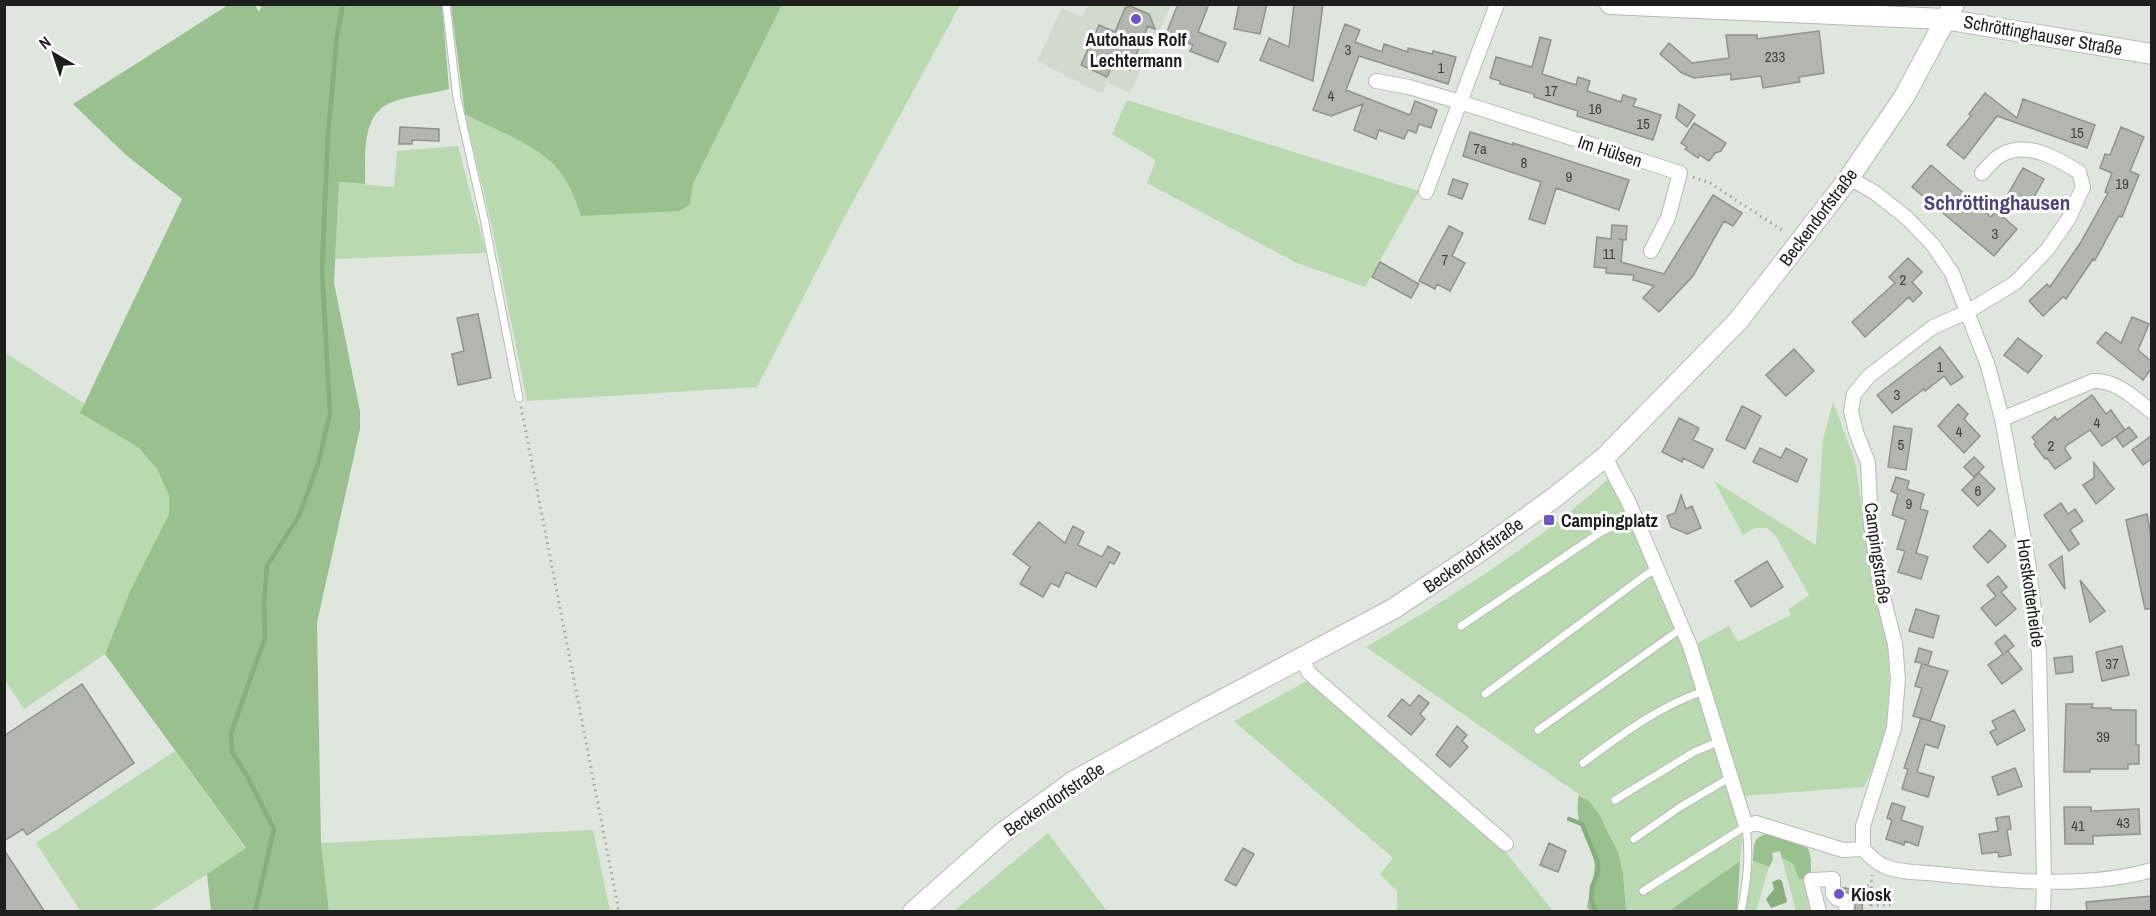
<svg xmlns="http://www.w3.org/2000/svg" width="2156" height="916" font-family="'Archivo Narrow',sans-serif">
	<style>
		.built { fill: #d0dbcd }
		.green { fill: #b9dab0 }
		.forest { fill: #99c08e }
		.water { fill: #87ae7c }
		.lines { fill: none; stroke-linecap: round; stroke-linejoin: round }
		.stream { stroke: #87ae7c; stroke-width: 4.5 }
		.building { fill: #b1b7af; stroke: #8e948c; stroke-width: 1.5 }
		.lane-casing { stroke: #b5bbb3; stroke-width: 9 }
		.street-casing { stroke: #b5bbb3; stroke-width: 16 }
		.secondary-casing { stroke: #b5bbb3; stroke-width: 22 }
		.path { stroke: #a0a69f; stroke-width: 3; stroke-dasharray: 1.5 4.5; stroke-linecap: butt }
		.lane { stroke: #fff; stroke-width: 7 }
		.street { stroke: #fff; stroke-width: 14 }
		.secondary { stroke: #fff; stroke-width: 20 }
		.poi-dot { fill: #6d53cc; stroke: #fff; stroke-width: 2 }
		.labels { text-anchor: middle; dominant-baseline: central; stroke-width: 6; stroke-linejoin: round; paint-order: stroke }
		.number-label { font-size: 15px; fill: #424541 }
		.street-label { font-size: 18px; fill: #1d1f1c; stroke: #fff }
		.poi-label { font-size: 18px; font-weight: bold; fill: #1d1f1c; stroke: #fff; text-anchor: start }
		.quarter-label { font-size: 21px; font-weight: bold; fill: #4d4381; stroke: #fff }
	</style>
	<rect width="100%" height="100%" fill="#dfe6de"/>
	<path class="built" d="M1088,5H1171L1130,93L1107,82L1102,94L1037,61L1062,8L1082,17Z"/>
	<path class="green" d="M782,5H960L843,220L757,387L527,401L492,227L465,114C493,129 533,143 555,166C568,180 575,198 581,216L690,204L693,184Z
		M1127,100L1419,191L1365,287L1297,263L1147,183L1156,160L1112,134Z
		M458,146L486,253L335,259L339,182L394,187L397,151Z
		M7,354L85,404L81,413L138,447L157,469L169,496V514L130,591L105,654L24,709L5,680L4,357Z
		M1833,402L1855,461L1874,587L1888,644L1890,697L1885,733L1875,764L1864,787L1742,796L1694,645L1729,626L1738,642L1791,615L1789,609L1809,595L1775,535L1767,528H1755L1743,535L1714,481L1816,545L1823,439Z
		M1608,479L1623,498L1687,648L1743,831L1740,861L1669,911H1626C1623,899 1625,887 1623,874C1621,853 1603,819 1590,802L1366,647C1450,598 1536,545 1608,479Z
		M1307,681L1499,844L1553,911H1397V891L1380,874L1393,858L1234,721Z
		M175,751L246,849L150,911L81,912L36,843Z
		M593,830L610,911H329L321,843Z
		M1048,833L1107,911H954Z
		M1782,858L1793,864L1799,879L1810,880L1817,911H1796Z
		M1753,861L1769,867L1756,911L1745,912Z"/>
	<path class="forest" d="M262,5H442L449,89C430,94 407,96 390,103C360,116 366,158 365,184L339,182L334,283L360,411V429L317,623L321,843L329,911H211L207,874L246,848L105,654L130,591L169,514V496L157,469L138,447L80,413L182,199L126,155L73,104L228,5H255L259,12Z
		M451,5V4L782,5L693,184L690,204L680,211L581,216C575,198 568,180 555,166C533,143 493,129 465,114Z
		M1579,795L1590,802L1599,814L1618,852L1623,873L1626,911H1590L1587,907C1589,895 1597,870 1594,860C1587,835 1573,823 1579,795Z
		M1770,834L1808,848L1811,859V880L1799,879L1793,864L1782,858L1780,851L1772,853L1773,860L1769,867L1753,861C1754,846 1752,835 1770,834Z
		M1740,861L1737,911H1669Z"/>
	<path class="water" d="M1779,879L1782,881L1787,902L1771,908L1766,899L1774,889L1772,882Z"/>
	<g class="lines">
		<path class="stream" d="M1569,819L1582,824L1598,863V872L1592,887L1591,900L1596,912
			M255,912L274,829L246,774L232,752L231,733L265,638L264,602L267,566L299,516L318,464L330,414L322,270L328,134L337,35L343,4"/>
	</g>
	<path class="building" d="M1178,4H1209L1198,32L1226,43L1218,62L1190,51L1193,45L1166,34Z
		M1239,4H1267L1260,34L1234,29Z
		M1294,4H1323L1313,81L1260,60L1269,38L1289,47Z
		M1130,6L1149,14L1155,29L1148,26L1130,70L1113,63L1107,77L1081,65L1099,25L1115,32L1125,8Z
		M1345,24L1360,30L1355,42L1382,52L1384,44L1408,52V48L1432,54L1433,51L1456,57L1448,84L1359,56L1346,90L1410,115L1415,101L1437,110L1431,128L1419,124L1416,133L1408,130L1404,139L1379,130L1376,139L1354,130L1363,104L1331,116L1313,110Z
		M1819,31L1824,73L1799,77L1800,82L1763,88L1761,76L1731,80V74L1694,78L1682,73L1660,54L1669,43L1692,63L1729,58L1726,35H1757V39Z
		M1540,37L1551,40L1542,74L1576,85L1578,77L1590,81L1587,91L1621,102L1623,95L1636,99L1633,106L1661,115L1653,140L1577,116L1578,111L1534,97V94L1500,84V81L1490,78L1496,57L1532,67Z
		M1985,93L2017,118L2023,99L2095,125L2087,148L1997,116L1964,159L1947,145L1971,116L1969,114Z
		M1679,104L1695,115L1687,127L1676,118Z
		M1694,123L1726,143L1721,151L1715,153L1709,161L1700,155L1698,158L1685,149L1687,147L1681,143Z
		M400,127L439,129V141L412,140V144H399Z
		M2121,127L2144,137L2130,171L2139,175L2122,217L2119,216L2095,260L2093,259L2066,299L2063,297L2043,316L2029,301L2047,284L2050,287L2081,242L2108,193L2105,192L2112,173L2100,168L2105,154L2110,155Z
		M1470,132L1513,145V143L1629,180L1619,210L1556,188L1545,224L1529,219L1541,182L1463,156Z
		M1931,165L1991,217L1996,211L2017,229L1994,256L1912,187Z
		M2023,168L2044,179L2028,208L2007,196Z
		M1453,179L1468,184L1462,199L1448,194Z
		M1713,195L1742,213L1733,226L1724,221L1693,276L1659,312L1643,298L1654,286L1633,280L1634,275L1606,273V268L1594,267L1597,237L1611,239L1612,225L1627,226L1626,240L1619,239L1623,240L1621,262L1664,274Z
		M1449,226L1463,233L1452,256L1465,263L1450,291L1437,284L1435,289L1419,281Z
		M1908,258L1922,272L1912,282L1922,293L1913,302L1909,297L1865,337L1852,322L1895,283L1889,277Z
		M1380,262L1419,284L1411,298L1372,277Z
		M478,314L491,378L458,385L452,354L464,351L457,318Z
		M2132,317L2149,324L2138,350L2151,361V369L2143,380L2097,343L2106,332L2121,343Z
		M2018,338L2042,356L2028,373L2004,355Z
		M1940,347L1963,377L1951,385L1944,376L1925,391L1924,389L1892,413L1877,395Z
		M1794,349L1814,371L1786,396L1766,375Z
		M2092,395L2106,414L2111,410L2125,430L2102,446L2090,430L2066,446L2065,449L2071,458L2055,469L2047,458L2045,459L2034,444L2036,442L2032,437L2055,417L2057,420Z
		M1958,404L1968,414L1964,419L1980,436L1964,453L1938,426Z
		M1742,406L1761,416L1745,449L1726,440Z
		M1679,418L1699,428L1693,440L1713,449L1703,468L1683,458L1682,462L1662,452Z
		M1894,426L1912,429L1906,470L1888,467Z
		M2129,427L2137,437L2123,447L2116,437Z
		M2151,436V459L2143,465L2132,450Z
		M1760,448L1781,458L1786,448L1807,459L1797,482L1753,462Z
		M1974,457L1984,467L1974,477L1964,467Z
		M2094,463L2114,489L2096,504L2083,485L2094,478Z
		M1979,473L1995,489L1978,506L1962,490Z
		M1896,477L1909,481L1907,489L1924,494L1920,509L1928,511L1916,553L1928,557L1921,579L1898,572L1905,551L1897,549L1906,520L1892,515L1898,494L1891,491Z
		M1681,495L1686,509L1692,506L1701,528L1687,534L1671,527L1667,516L1675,513Z
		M2061,503L2068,514L2075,509L2083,521L2070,530L2079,544L2069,551L2044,515Z
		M2147,514L2151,536V609H2145L2126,520Z
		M1039,522L1065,543L1073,526L1084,532L1078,545L1102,557L1108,546L1120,553L1114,564L1110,562L1096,587L1066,572L1059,587L1051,583L1043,597L1020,584L1030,567L1013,554Z
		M1990,530L2006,546L1988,563L1973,547Z
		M2062,556L2065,589L2049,565Z
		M1767,561L1783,587L1751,607L1735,581Z
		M1998,576L2007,587L2001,592L2016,609L1996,626L1981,608L1996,596L1987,585Z
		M2080,580L2105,611L2090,622Z
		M1916,609L1939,616L1933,638L1909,631Z
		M2005,635L2014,646L2005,653L2008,651L2022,669L2002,684L1988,665L2003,654L1995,643Z
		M2122,646L2129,675L2102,681L2096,652Z
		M1919,648L1932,652L1928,665L1923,664L1948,671L1930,721L1913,716L1922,688L1915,686L1922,663L1915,662Z
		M2072,656L2073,672L2056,674L2054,658Z
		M82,684L134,763L27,835L23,829L4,841V736Z
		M1419,695L1429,703L1420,714L1425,719L1411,735L1388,716L1402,699L1410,706Z
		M2066,704H2093L2092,708H2111V710H2136V745H2139V764H2128V769H2090V772H2064Z
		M2014,710L2025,730L1997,745L1990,732L1996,729L1992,721Z
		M1921,718L1945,726L1938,748L1925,744L1917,772L1934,777L1928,797L1902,789L1908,769L1904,768Z
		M1457,726L1467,735L1462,741L1468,747L1450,767L1436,755Z
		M2015,768L2022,786L1998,795L1992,777Z
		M1892,803L1905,807L1901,820L1923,827L1918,846L1905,841L1904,845L1886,839L1892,820L1887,818Z
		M2064,807H2091V811L2139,809L2140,834L2093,836V844H2065Z
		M2009,816L2011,829L2007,830L2011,855L1999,857L1998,852L1982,854L1979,834L1998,831L1996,818Z
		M1549,843L1566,851L1558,872L1540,865Z
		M1243,848L1254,854L1236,886L1225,880Z
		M4,850L45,912H4Z
		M1842,888L1863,889L1862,912H1855V897L1852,894L1842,891Z
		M2151,896V912H2087L2086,902Z"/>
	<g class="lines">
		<defs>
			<path id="lane" d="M446,4L457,98L484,218L519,398
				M1461,626L1601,532L1634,516
				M1485,694L1647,574L1657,569
				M1538,730L1682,628
				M1583,763C1621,735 1659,706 1704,691
				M1615,800L1694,752L1720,741
				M1634,839L1680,807L1731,777
				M1643,891L1746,826C1750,858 1747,881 1741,912"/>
			<path id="street" d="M1376,81L1409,87L1460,102L1680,173L1668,218L1651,251
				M1982,173C1988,167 1995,157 2003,154C2028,141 2058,159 2079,172L2083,187L2069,218L2047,250L2015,283L1967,312L1933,327L1869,376L1854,394L1851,411L1856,432L1868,463L1871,525L1880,585L1895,644L1898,679L1894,728L1863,826V849C1869,855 1876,863 1884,866C1900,873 1921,872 1938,874C2005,881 2086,889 2152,870
				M1849,178L1874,192L1907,218L1933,245L1952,273L1988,366L2002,419L2028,561L2039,653L2044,881L2043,912
				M1426,192L1497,4
				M2002,419L2093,381C2117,380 2134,398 2152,412
				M1605,457L1629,503L1690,646L1746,826L1756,823L1843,850L1863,849
				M1302,659L1309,673L1506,844
				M1819,912L1811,880L1833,879V894L1837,899L1847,901L1846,912"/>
			<path id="secondary" d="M1610,4L1944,19L2152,54
				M913,912L1001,834L1074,781L1196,714L1393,609L1479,552L1555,497L1605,457L1738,321L1798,244L1849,178L1904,97L1954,4"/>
		</defs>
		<use href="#lane" class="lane-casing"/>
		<use href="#street" class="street-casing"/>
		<use href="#secondary" class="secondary-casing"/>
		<path class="path" d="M1693,177L1710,183L1785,232
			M521,407L619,912
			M1861,886H1872
			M1871,905H1891
			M1870,912L1872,875"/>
		<use href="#lane" class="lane"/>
		<use href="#street" class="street"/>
		<use href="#secondary" class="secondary"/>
	</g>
	<g class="poi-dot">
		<circle cx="1136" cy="19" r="6"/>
		<rect x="1543" y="514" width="12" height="12" rx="3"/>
		<circle cx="1839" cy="894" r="6"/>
	</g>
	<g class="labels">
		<g class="number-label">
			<text x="1348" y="49">3</text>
			<text x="1775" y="56">233</text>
			<text x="1441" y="67">1</text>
			<text x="1551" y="90">17</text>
			<text x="1331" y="95">4</text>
			<text x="1595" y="108">16</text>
			<text x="1643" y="123">15</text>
			<text x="2077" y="132">15</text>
			<text x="1480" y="148">7a</text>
			<text x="1524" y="162">8</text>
			<text x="1569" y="176">9</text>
			<text x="2122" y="183">19</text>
			<text x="1995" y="233">3</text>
			<text x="1609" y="253">11</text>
			<text x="1445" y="259">7</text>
			<text x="1903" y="279">2</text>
			<text x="1940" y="366">1</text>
			<text x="1897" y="394">3</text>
			<text x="2097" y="422">4</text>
			<text x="1959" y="431">4</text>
			<text x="1901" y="444">5</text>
			<text x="2051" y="445">2</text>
			<text x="1978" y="490">6</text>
			<text x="1909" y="503">9</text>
			<text x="2112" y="663">37</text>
			<text x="2103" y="736">39</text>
			<text x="2123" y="822">43</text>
			<text x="2078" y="825">41</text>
		</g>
		<g class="street-label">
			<text transform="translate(2043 35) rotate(10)">Schröttinghauser Straße</text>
			<text transform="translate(1610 151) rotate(18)">Im Hülsen</text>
			<text transform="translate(1818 217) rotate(-53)">Beckendorfstraße</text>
			<text transform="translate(1878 553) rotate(82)">Campingstraße</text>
			<text transform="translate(1473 555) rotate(-35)">Beckendorfstraße</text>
			<text transform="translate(2031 593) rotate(82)">Horstkotterheide</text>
			<text transform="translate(1054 799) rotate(-34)">Beckendorfstraße</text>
		</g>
		<g class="poi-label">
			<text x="1136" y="39" text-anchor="middle">Autohaus Rolf<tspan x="1136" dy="21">Lechtermann</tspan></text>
			<text x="1561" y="520">Campingplatz</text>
			<text x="1851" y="894">Kiosk</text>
		</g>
		<g class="quarter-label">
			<text x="1997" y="202">Schröttinghausen</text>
		</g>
	</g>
	<rect width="2156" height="916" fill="none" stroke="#1d1f1c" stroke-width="12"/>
	<g transform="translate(54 54) rotate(321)" stroke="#ffffff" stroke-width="4.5" paint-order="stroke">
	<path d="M0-4.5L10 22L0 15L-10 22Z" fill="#1d1f1c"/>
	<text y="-9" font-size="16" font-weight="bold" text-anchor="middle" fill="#1d1f1c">N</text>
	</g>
</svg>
